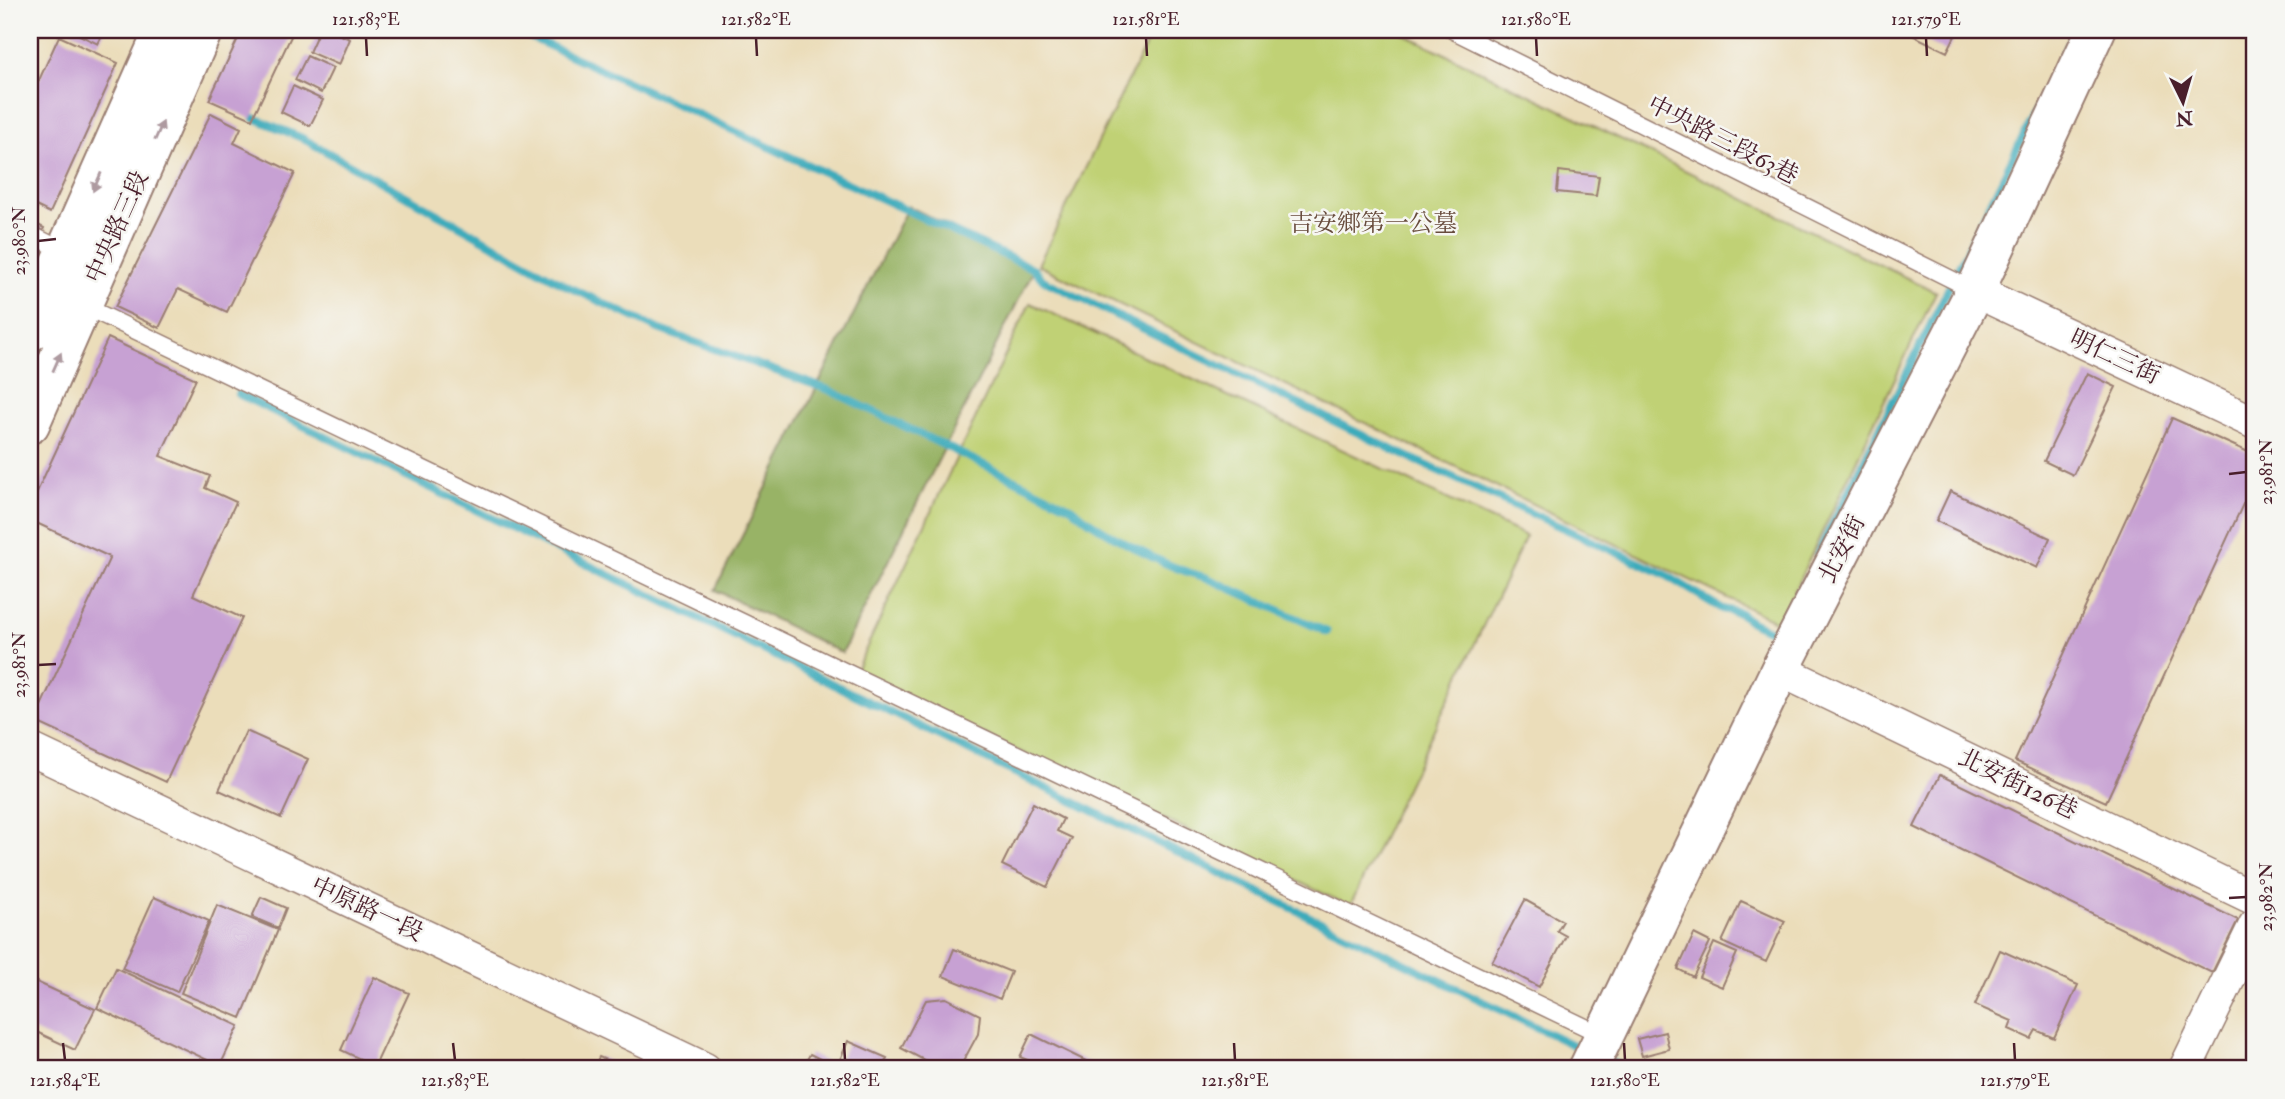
<svg xmlns="http://www.w3.org/2000/svg" width="2285" height="1099" font-family="'IM FELL Double Pica','Noto Serif TC',serif">
	<style>
		.green { fill: #c0d174; stroke: #857850; stroke-width: 2 }
		.forest { fill: #98b366; stroke: #716948; stroke-width: 2 }
		.lines { fill: none; stroke-linecap: round; stroke-linejoin: round }
		.stream { stroke: #3dabbb; stroke-width: 8 }
		.building { fill: #c7a1d3 }
		.lane-casing { stroke: #9a7e72; stroke-width: 19 }
		.street-casing { stroke: #9a7e72; stroke-width: 35 }
		.secondary-casing { stroke: #9a7e72; stroke-width: 42 }
		.lane { stroke: #fff; stroke-width: 16 }
		.street { stroke: #fff; stroke-width: 32 }
		.secondary { stroke: #fff; stroke-width: 38 }
		.oneway { fill: #ae9aa0 }
		.ticks { fill: none; stroke: #4a1f2b; stroke-width: 2.5 }
		.labels { text-anchor: middle; dominant-baseline: central; stroke-width: 5; stroke-linejoin: round; paint-order: stroke }
		.street-label { font-size: 24px; fill: #4a1f2b; stroke: #f6f6f2 }
		.park-label { font-size: 24px; fill: #684c3d; stroke: #f6f6f2 }
		.neatline { fill: none; stroke: #4a1f2b; stroke-width: 2.5 }
		.ticks-label { font-size: 18px; text-anchor: middle; fill: #4a1f2b }
	</style>
	<rect width="100%" height="100%" fill="#f6f6f2"/>
	<filter id="ink" filterUnits="userSpaceOnUse"><feTurbulence type="fractalNoise" baseFrequency=".0143" numOctaves="2"/><feDisplacementMap in="SourceGraphic" scale="14" xChannelSelector="R" yChannelSelector="G"/><feConvolveMatrix kernelMatrix="1 2 1 2 8 2 1 2 1" color-interpolation-filters="sRGB"/></filter>
	<filter id="wash" filterUnits="userSpaceOnUse"><feTurbulence type="fractalNoise" baseFrequency=".00686" numOctaves="4" result="noise"/><feDisplacementMap in="SourceGraphic" scale="28" xChannelSelector="R" yChannelSelector="G"/><feGaussianBlur stdDeviation="1.57" result="paint"/><feColorMatrix in="noise" values="0 0 0 0 0 0 0 0 0 0 0 0 0 0 0 0 0 1.4 0 .05"/><feComposite in="paint" operator="in"/></filter>
	<g filter="url(#wash)">
		<rect width="100%" height="100%" fill="#ebddba"/>
		<path class="green" d="M1153,30H1396L1936,292L1779,623L1038,265Z
			M1030,303L1526,536L1350,906L854,674Z"/>
		<path class="forest" d="M908,206L1034,269L842,653L715,590Z"/>
		<g class="lines">
			<path class="stream" d="M515,30L1034,269L1043,280L1393,450L1666,575L1722,609L1740,613L1751,622L1779,635
				M254,118L302,138L569,287L658,329L829,390L1071,507C1100,532 1168,569 1205,577L1327,632
				M238,394L1585,1051
				M1818,554L2070,41
				M1603,1059L1626,1069"/>
		</g>
		<g id="blocks">
			<path class="building" d="M69,30H105L98,44Z
				M242,30H294L252,119L209,100Z
				M319,30H328L350,39L339,65L309,52Z
				M1902,30H1958L1947,52Z
				M59,36L118,63L50,213L30,203V100Z
				M307,56L333,68L321,93L295,80Z
				M293,86L323,100L310,126L281,112Z
				M211,113L241,128L234,143L295,173L227,312L178,289L159,328L115,307Z
				M1559,171L1599,176L1596,196L1557,192Z
				M30,221L44,228L30,258Z
				M108,338L196,379L160,456L210,476L205,488L236,502L193,595L242,618L166,782L34,721L110,557L30,520V507Z
				M2087,373L2116,387L2073,475L2044,461Z
				M2172,418L2255,455V478L2106,802L2015,761Z
				M1950,491L2050,538L2037,568L1936,521Z
				M246,731L308,759L281,818L219,790Z
				M1940,775L2238,920L2212,973L1914,827Z
				M1033,803L1063,819L1057,831L1072,838L1047,887L1002,865Z
				M154,897L209,921L177,992L122,968Z
				M261,897L286,908L278,928L252,917Z
				M1525,900L1563,921L1557,931L1566,936L1539,987L1492,962Z
				M1741,901L1785,921L1766,962L1722,942Z
				M217,905L278,930L241,1018L181,993Z
				M1694,934L1710,942L1693,977L1678,969Z
				M1714,943L1737,953L1722,987L1699,977Z
				M954,949L1011,972L1000,999L943,976Z
				M2000,950L2078,985L2054,1038L2036,1030L2031,1039L2009,1029L2012,1021L1975,1005Z
				M116,968L239,1026L220,1066L97,1008Z
				M374,977L409,993L375,1066L341,1050Z
				M30,979L95,1009L75,1050L30,1029Z
				M946,998L980,1015L978,1034L959,1069H941L901,1048L926,1000Z
				M1665,1032L1669,1049L1642,1056L1637,1039Z
				M1031,1034L1102,1069H1026L1030,1061L1020,1057Z
				M848,1041L887,1058L882,1069H836Z
				M810,1054L830,1064L828,1069H802Z
				M599,1057L618,1065L617,1069H593Z
				M524,1062L543,1069H521Z"/>
		</g>
	</g>
	<g filter="url(#ink)">
		<use href="#blocks" fill-opacity="0" stroke="#9a7e72" stroke-width="2"/>
		<g class="lines">
			<defs>
				<path id="lane" d="M1452,30L1975,291
					M30,234L66,252
					M82,305L1604,1036"/>
				<path id="street" d="M1975,291L2255,423
					M1780,670L2255,899
					M30,749L705,1069
					M2185,1069L2255,925"/>
				<path id="secondary" d="M30,332L164,30
					M30,424L203,30
					M1588,1069L1780,670L1975,291L2096,30"/>
			</defs>
			<use href="#lane" class="lane-casing"/>
			<use href="#street" class="street-casing"/>
			<use href="#secondary" class="secondary-casing"/>
			<use href="#lane" class="lane"/>
			<use href="#street" class="street"/>
			<use href="#secondary" class="secondary"/>
		</g>
		<defs><path id="oneway-solid" d="M-6-.8H1V-3.2L6.5 0L1 3.2V.8H-6Z" transform="scale(1.75)"/></defs>
		<g class="oneway">
			<use href="#oneway-solid" transform="translate(159 131) rotate(-66)"/>
			<use href="#oneway-solid" transform="translate(97 182) rotate(114)"/>
			<use href="#oneway-solid" transform="translate(57 362) rotate(-66)"/>
		</g>
	</g>
	<path class="ticks" d="M366,38L367,56M756,38L757,56M1146,38L1147,56M1536,38L1537,56M1926,38L1927,56M38,241L56,239M2229,474L2246,472M38,665L56,664M2229,898L2246,897M63,1043L65,1060M453,1043L455,1060M844,1043L845,1060M1234,1043L1235,1060M1624,1043L1625,1060M2014,1043L2015,1060"/>
	<g class="labels">
		<g class="street-label">
			<text transform="translate(1723 140) rotate(27)">中央路三段63巷</text>
			<text transform="translate(117 227) rotate(-66)">中央路三段</text>
			<text transform="translate(2115 357) rotate(25)">明仁三街</text>
			<text transform="translate(1842 549) rotate(-63)">北安街</text>
			<text transform="translate(2018 784) rotate(26)">北安街126巷</text>
			<text transform="translate(367 909) rotate(25)">中原路一段</text>
		</g>
		<g class="park-label">
			<text x="1373" y="223">吉安鄉第一公墓</text>
		</g>
	</g>
	<rect width="2285" height="1099" fill="none" stroke="#f6f6f2" stroke-width="77"/>
	<g transform="translate(2183 102) rotate(175)" stroke="#f6f6f2" stroke-width="5" paint-order="stroke">
	<path d="M0-5L12 26L0 18L-12 26Z" fill="#4a1f2b"/>
	<text y="-10" font-size="19" font-weight="bold" text-anchor="middle" fill="#4a1f2b">N</text>
	</g>
	<rect x="38" y="38" width="2208" height="1022" class="neatline"/>
	<g class="ticks-label">
		<text x="366" y="25">121.583°E</text>
		<text x="756" y="25">121.582°E</text>
		<text x="1146" y="25">121.581°E</text>
		<text x="1536" y="25">121.580°E</text>
		<text x="1926" y="25">121.579°E</text>
		<text transform="translate(19 241) rotate(-90)" y="6">23.980°N</text>
		<text transform="translate(2266 472) rotate(-90)" y="6">23.981°N</text>
		<text transform="translate(19 665) rotate(-90)" y="6">23.981°N</text>
		<text transform="translate(2266 897) rotate(-90)" y="6">23.982°N</text>
		<text x="65" y="1086">121.584°E</text>
		<text x="455" y="1086">121.583°E</text>
		<text x="845" y="1086">121.582°E</text>
		<text x="1235" y="1086">121.581°E</text>
		<text x="1625" y="1086">121.580°E</text>
		<text x="2015" y="1086">121.579°E</text>
	</g>
</svg>
